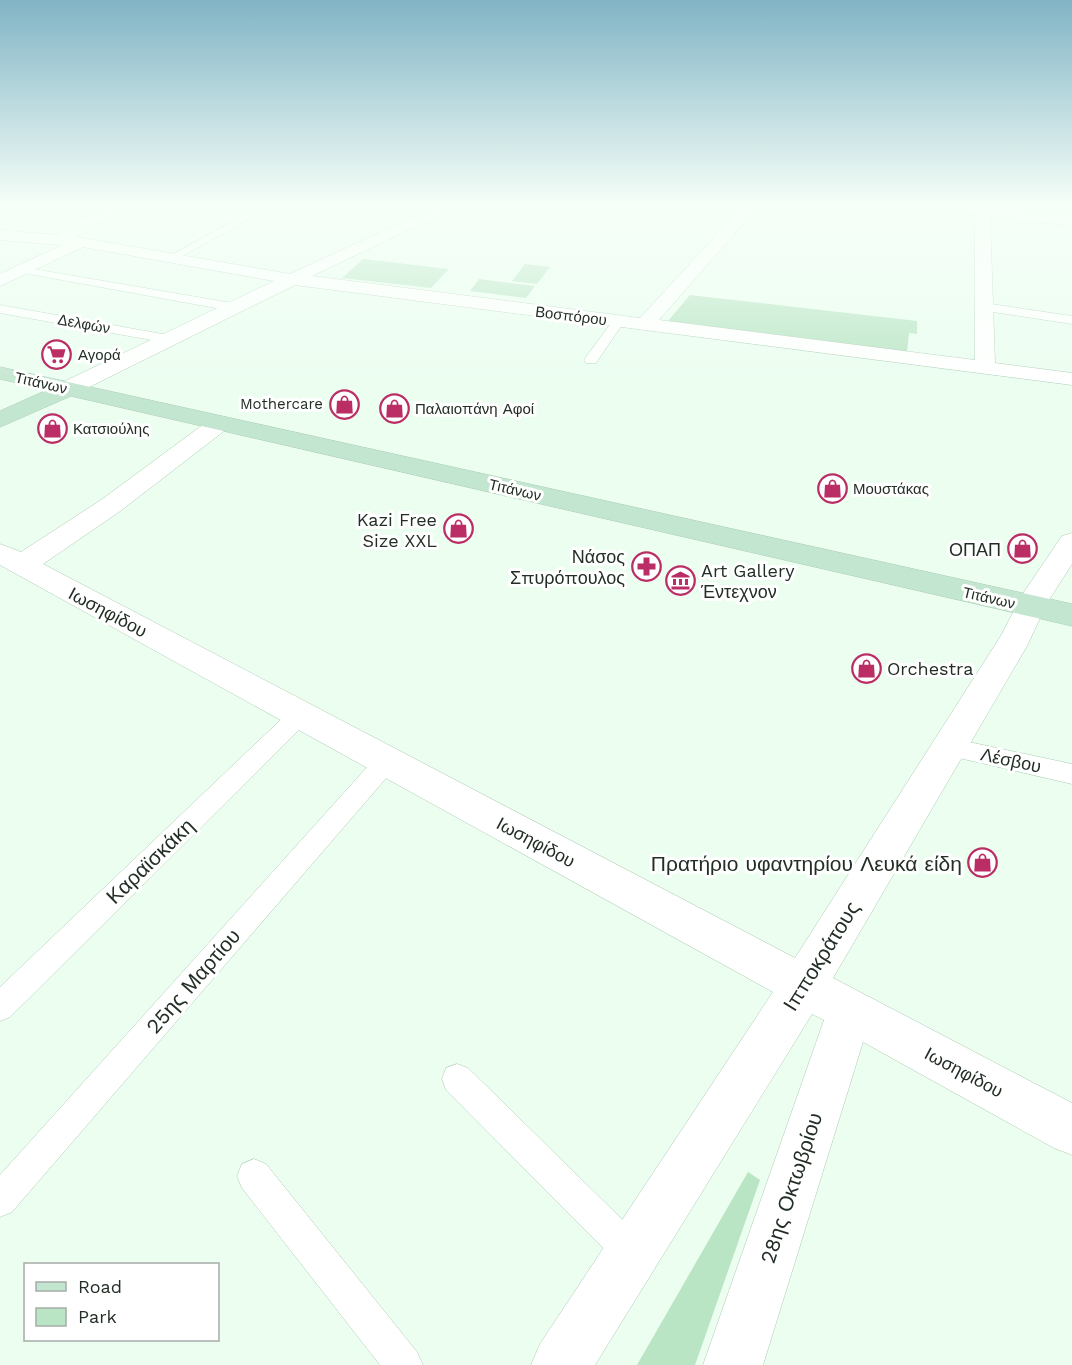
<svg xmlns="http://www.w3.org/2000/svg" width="1072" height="1365" font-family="'Work Sans',sans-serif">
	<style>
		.green { fill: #b9e5c4 }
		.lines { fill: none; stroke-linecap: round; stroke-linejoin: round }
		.lane-casing { stroke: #adcbb4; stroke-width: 1 }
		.street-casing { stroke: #adcbb4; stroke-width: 1 }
		.secondary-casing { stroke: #adcbb4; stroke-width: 1 }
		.lane { fill: #fff; fill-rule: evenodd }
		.street { fill: #fff; fill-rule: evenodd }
		.secondary { fill: #c3e6d0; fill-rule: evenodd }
		.labels { text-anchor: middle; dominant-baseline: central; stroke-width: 6; stroke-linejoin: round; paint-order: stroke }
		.far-street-label { font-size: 15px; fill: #232f26; stroke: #fff }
		.far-poi-label { font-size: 15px; fill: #232f26; stroke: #fff; text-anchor: start }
		.poi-label { font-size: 18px; fill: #232f26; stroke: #fff; text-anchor: end }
		.street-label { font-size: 18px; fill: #232f26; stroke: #fff }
		.near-street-label { font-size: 21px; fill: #232f26; stroke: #fff }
		.near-poi-label { font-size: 21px; fill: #232f26; stroke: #fff; text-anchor: end }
	</style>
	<rect width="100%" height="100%" fill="#ebfef0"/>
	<path class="green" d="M363,259L449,269L431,288L342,278Z
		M525,264L550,267L537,284L512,281Z
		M479,279L535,286L526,298L470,291Z
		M690,295L917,321V334L909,333L907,352L668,321Z
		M748,1172L760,1180L695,1365H637Z"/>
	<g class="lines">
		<defs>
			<path id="lane" d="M115,203L175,206L180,209L175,212L119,208L116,207Z
				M267,203H279L175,260L171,261L166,258Z
				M22,267L232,303L238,307L232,311L18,272V268Z
				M984,303L1072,316V324L980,310L978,307Z
				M0,305L168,335L174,339L168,343L0,313Z
				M618,318L624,322L596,363H586L584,360L586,357L614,319Z
				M299,707L307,710L310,716L307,722L10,1017L0,1021V987L291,710Z
				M950,738L1072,764V784L942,754L939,747L942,740Z
				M386,752L394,755L397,762L394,769L12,1212L0,1217V1175L378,755Z
				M457,1064L468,1068L644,1241L649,1253L644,1265L632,1270L620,1265L446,1090L442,1079L446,1068Z
				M254,1159L266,1164L417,1352L423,1365H380L242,1188L237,1176L242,1164Z"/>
			<path id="street" d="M112,203H130L77,237L290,274L444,203H464L312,276L640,318L746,203H761L659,320L975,360V214L917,207L910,203H959L1072,216V226L990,216L995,363L1072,373V385L295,285L75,394L67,396L59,394L56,389L59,384L274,281L83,247L0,286V274L62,245L0,240V230L57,235Z
				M220,416L228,418L232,423L228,428L119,512L43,564L795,958L1002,634L1022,595L1062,536L1072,533V564L1047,603L1027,646L833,978L1072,1103V1155L1054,1148L863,1042L763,1365H703L824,1020L812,1014L595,1365H531L540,1344L773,992L0,565V544L21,552L101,500L212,418Z"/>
			<path id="secondary" d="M0,367L1072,604V626L71,396L0,427V411L47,390L0,379Z"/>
		</defs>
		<use href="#lane" class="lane-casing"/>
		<use href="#street" class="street-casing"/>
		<use href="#secondary" class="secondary-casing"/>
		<use href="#lane" class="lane"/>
		<use href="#street" class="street"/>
		<use href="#secondary" class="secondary"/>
	</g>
	<linearGradient id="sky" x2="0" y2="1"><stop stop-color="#81b4c5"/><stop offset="0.52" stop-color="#f6fff8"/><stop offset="1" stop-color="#f6fff8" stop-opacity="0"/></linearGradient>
	<rect width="1072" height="394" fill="url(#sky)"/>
	<defs>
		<symbol id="supermarket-ring" viewBox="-11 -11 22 22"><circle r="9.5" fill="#fff" stroke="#ba2e65" stroke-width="1.5"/><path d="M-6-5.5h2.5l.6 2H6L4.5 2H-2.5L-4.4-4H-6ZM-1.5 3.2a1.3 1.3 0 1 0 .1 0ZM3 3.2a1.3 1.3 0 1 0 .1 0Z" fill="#ba2e65"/></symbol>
		<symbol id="shop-ring" viewBox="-11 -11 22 22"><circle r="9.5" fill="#fff" stroke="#ba2e65" stroke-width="1.5"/><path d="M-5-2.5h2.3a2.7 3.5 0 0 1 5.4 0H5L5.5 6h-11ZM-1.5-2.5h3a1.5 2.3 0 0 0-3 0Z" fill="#ba2e65"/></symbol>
		<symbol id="pharmacy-ring" viewBox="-11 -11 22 22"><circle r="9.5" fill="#fff" stroke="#ba2e65" stroke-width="1.5"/><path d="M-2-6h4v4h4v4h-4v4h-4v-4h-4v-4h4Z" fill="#ba2e65"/></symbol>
		<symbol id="museum-ring" viewBox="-11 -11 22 22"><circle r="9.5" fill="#fff" stroke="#ba2e65" stroke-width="1.5"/><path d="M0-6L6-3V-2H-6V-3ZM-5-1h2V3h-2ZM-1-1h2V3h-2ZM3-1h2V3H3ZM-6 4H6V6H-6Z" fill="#ba2e65"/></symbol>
	</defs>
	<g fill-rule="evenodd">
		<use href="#supermarket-ring" x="40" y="338" width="33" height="33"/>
		<use href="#shop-ring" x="328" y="388" width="33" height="33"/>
		<use href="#shop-ring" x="378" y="392" width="33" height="33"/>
		<use href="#shop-ring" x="36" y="412" width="33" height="33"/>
		<use href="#shop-ring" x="816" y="472" width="33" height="33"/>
		<use href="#shop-ring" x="442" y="512" width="33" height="33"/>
		<use href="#shop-ring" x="1006" y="532" width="33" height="33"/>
		<use href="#pharmacy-ring" x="630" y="550" width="33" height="33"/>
		<use href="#museum-ring" x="664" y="564" width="33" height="33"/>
		<use href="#shop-ring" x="850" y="652" width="33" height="33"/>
		<use href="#shop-ring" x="966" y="846" width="33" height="33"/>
	</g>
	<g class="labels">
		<g class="far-street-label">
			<text transform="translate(571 316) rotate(7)">Βοσπόρου</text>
			<text transform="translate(84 324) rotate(10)">Δελφών</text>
			<text transform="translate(41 383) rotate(13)">Τιτάνων</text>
			<text transform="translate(515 490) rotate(13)">Τιτάνων</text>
			<text transform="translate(989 598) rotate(13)">Τιτάνων</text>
		</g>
		<g class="far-poi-label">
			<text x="78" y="355">Αγορά</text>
			<text x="323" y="404" text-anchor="end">Mothercare</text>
			<text x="415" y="409">Παλαιοπάνη Αφοί</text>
			<text x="73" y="429">Κατσιούλης</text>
			<text x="853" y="489">Μουστάκας</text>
		</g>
		<g class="poi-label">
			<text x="437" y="519">Kazi Free<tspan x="437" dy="21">Size XXL</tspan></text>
			<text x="1001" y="549">ΟΠΑΠ</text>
			<text x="625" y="556">Νάσος<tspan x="625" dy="21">Σπυρόπουλος</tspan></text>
			<text x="701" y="570" text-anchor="start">Art Gallery<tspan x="701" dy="21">Έντεχνον</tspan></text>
			<text x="887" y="668" text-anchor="start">Orchestra</text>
		</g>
		<g class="street-label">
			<text transform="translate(108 612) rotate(28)">Ιωσηφίδου</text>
			<text transform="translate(1011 760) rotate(12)">Λέσβου</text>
			<text transform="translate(536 842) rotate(28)">Ιωσηφίδου</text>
			<text transform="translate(964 1072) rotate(28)">Ιωσηφίδου</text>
		</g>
		<g class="near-street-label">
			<text transform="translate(150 861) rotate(-44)">Καραϊσκάκη</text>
			<text transform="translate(821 956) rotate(-58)">Ιπποκράτους</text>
			<text transform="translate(193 981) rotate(-49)">25ης Μαρτίου</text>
			<text transform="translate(791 1188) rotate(-72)">28ης Οκτωβρίου</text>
		</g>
		<g class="near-poi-label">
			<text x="962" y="863">Πρατήριο υφαντηρίου Λευκά είδη</text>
		</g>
	</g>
	<rect x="24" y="1263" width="195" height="78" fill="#ffffff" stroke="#a7aca8" stroke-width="1.5"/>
	<rect x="36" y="1282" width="30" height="9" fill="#c3e6d0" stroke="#a7aca8" stroke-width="1.5"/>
	<text x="78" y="1293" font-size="18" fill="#232f26">Road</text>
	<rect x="36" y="1308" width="30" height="18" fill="#b9e5c4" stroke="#a7aca8" stroke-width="1.5"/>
	<text x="78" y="1323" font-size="18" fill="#232f26">Park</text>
</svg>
